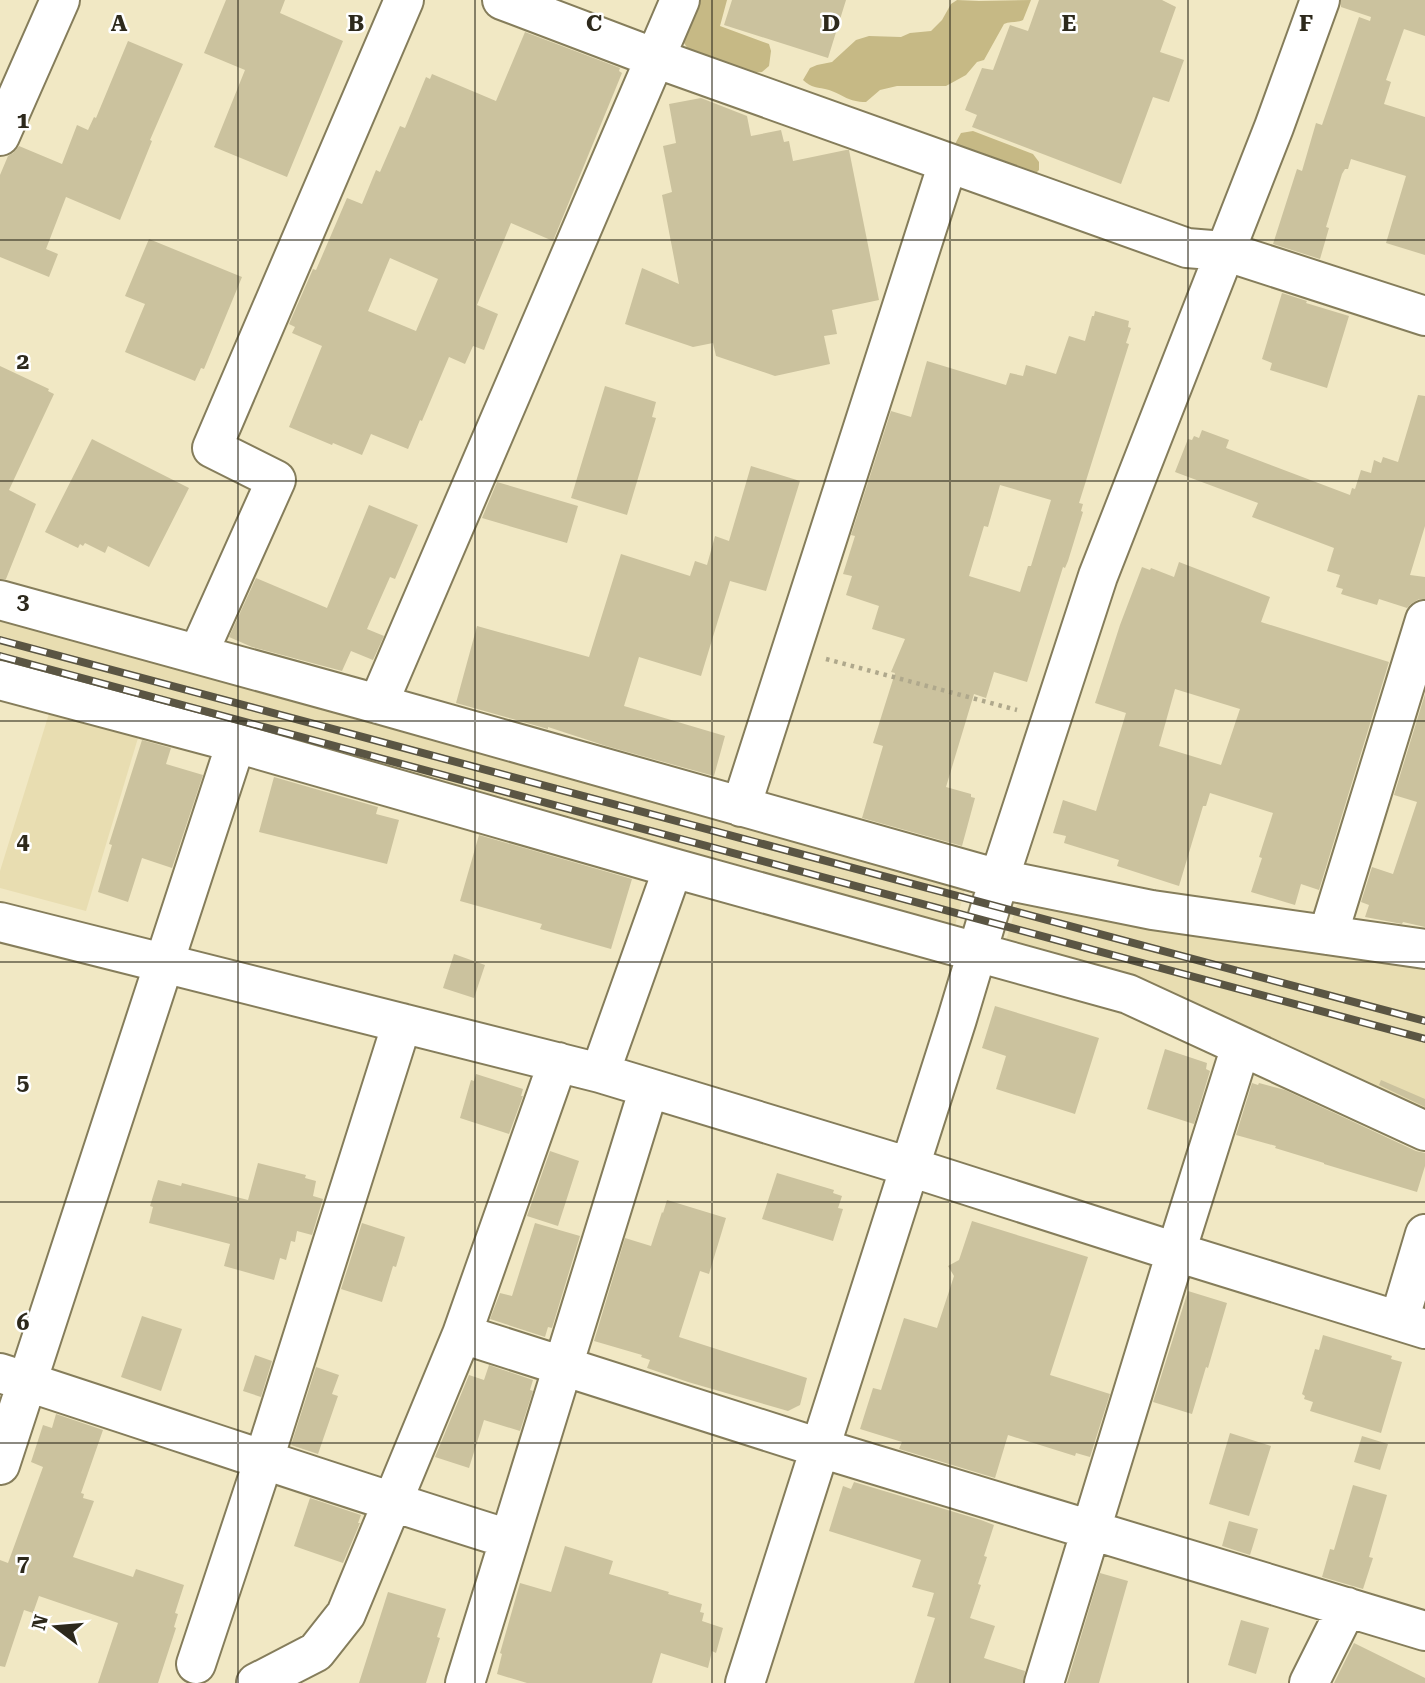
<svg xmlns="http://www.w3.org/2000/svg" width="1425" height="1683" font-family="'Roboto Serif',serif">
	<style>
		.built { fill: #e8ddb1 }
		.green { fill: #c6b985 }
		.building { fill: #cbc29e; fill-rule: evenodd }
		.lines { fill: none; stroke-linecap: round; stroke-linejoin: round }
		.minor-casing { stroke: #857d5b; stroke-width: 42 }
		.path { stroke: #afa88c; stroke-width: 4.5; stroke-dasharray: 3.5 5; stroke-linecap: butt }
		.minor { stroke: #fff; stroke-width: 38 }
		.rail-casing { stroke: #5a5543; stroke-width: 8 }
		.rail { stroke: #fff; stroke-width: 5; stroke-dasharray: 16; stroke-linecap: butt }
		.grid { fill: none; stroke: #2d291c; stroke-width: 2; stroke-opacity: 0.55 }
		.grid-label { font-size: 23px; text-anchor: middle; font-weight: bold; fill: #2d291c; stroke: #fff; stroke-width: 5; stroke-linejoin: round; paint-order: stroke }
	</style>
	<rect width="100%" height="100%" fill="#f1e8c4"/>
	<path class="built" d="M0,615L968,878L953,933L0,671Z
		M52,704L141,728L86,911L0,888V871Z
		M1020,894L1425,966V1115L1005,944Z"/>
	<path class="green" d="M700,0H727L720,26L769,44L771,51L769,66L762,72L749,73L690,52L682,40Z
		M957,0L979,1L1031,0L1023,20C1017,23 1010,21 1004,24L984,60L977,62L966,75L946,86H897L880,90L866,102C848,102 844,95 829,90C818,87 811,88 803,80L810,68L817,65L832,62L856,40L869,36L901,37L910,33L931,31L942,20L951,4Z
		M973,131L1033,154L1039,162V170L1035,174L958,148L955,144L961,133Z"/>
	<path class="building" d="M226,0H285L280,13L343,41L287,177L214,147L245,70L204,53Z
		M732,0H846L828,58L724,25Z
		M1039,0H1162L1176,7L1160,52L1184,60L1169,102L1153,97L1121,184L972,127L977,115L965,110L982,68L993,70L1010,25L1028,31Z
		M1341,0H1425V36L1404,29L1386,80L1391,82L1384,104L1425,117V255L1386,243L1406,176L1351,159L1348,169H1345L1342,174L1326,227L1329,228L1320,259L1273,244L1297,169L1302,171L1316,123L1322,125L1359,17L1370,21L1371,17L1341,7Z
		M525,32L620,68L619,71L622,73L553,241L511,223L477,305L498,314L484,350L473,346L465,364L449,357L422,421L420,420L408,449L371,434L362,455L333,443L332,445L289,427L322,346L292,333L295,327L289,324L313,269L316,270L347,198L362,204L376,170L380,172L400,126L405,128L426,77L430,79L432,74L496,101ZM390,258L438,279L416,331L368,311Z
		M128,41L183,64L150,140L152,141L120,220L66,197L46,249L58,254L49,277L0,257V175L8,156L13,153L19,146L62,164L77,125L88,130L94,117L96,118Z
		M701,98L747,116L751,136L781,130L784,142L789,141L793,161L846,150H849L879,300L832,310L837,334L824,336L830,364L775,376L716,356L713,343L693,347L625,324L642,268L679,284L662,195L672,192L663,146L676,143L669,104Z
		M149,239L242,277L204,369L201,368L195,381L125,352L145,304L125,296Z
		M1282,293L1307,301L1306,303L1349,316L1327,388L1270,370L1272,363L1262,359Z
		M1095,311L1129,321L1128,327L1131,328L1126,343L1129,344L1079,503L1083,504L1081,511L1083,512L1068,561L1065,568L1063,567L1027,682L994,672L986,698L974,694L946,787L971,794V797L975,798L962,846L862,818L883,746L873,743L895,673L891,672L905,639L872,629L879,606L846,595L852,576L843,574L855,536L851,535L891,411L911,417L927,361L1006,385L1010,373L1023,376L1026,365L1056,374L1069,336L1085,341L1092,316H1094ZM1000,485L1051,500L1031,566H1028L1020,592L969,576L984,526L988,527Z
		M0,366L49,389L48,391L54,394L9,490L36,504L6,579H0Z
		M605,386L656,402L652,417L656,418L627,515L571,498Z
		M1418,395L1425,396V526L1410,575L1425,577V599H1419L1411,604L1407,608L1379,599L1377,605L1341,594L1343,589L1336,587L1340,575L1327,571L1334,548L1252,517L1258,503L1175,472L1188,439L1192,440L1194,436L1199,438L1202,430L1229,440L1226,448L1350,495L1352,488L1355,489L1361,470L1371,473L1374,460L1381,463L1383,457L1398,462Z
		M92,439L189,488L149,567L108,546L105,553L85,543L83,546L80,544L78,548L45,532Z
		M751,466L800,481L766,591L730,581L701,676L639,657L624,706L725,736L714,776L606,746L548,727V729L456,703L477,626L589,657L621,554L690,576L695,561L707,565L715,536L729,541Z
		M497,482L578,506L567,543L482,518Z
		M369,505L418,525L395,579L390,577L367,629L384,636L373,660L351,651L342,671L252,647L229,637L256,578L327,608Z
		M1179,562L1270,597L1261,622L1389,662L1319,890L1301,884L1295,905L1251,892L1262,858L1259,857L1273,813L1210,793L1206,806H1203L1179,886L1117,866L1119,860L1064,843L1066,836L1053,833L1063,800L1096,811L1126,713L1095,703L1120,625L1142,567L1150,570L1151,568L1174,577ZM1175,689L1240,709L1221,765L1159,746Z
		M1425,694V927L1403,922L1402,924L1365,917L1369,905L1361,902L1372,867L1393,874L1417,802L1394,795Z
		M142,740L171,748L166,764L203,775L172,868L142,858L128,902L98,892L112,845L109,844Z
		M274,777L378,807L376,814L399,820L387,864L259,832Z
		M479,835L632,879L611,949L540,929L542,924L460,901Z
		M454,954L485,965L474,998L443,988Z
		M995,1006L1099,1038L1075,1114L996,1089L1006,1056L982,1048Z
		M1165,1049L1207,1063L1206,1069L1210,1071L1194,1124L1147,1109Z
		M476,1074L523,1089L521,1096H523L509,1134L460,1118L471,1080L474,1081Z
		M1381,1080L1425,1099V1107L1379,1085Z
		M1252,1083L1258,1085L1259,1083L1285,1090L1416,1151L1425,1153V1166L1417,1192L1324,1164V1163L1275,1148L1276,1146L1236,1135Z
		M550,1151L579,1161L558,1226L527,1216Z
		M258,1163L306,1175L305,1178L316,1181L313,1196L323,1199L312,1235L297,1231L295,1242L291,1241L286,1260L280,1258L274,1280L224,1266L230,1244L149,1223L153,1207L150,1206L158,1180L181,1186L182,1183L248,1200Z
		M777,1173L834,1190L833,1193L842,1196L838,1208L843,1209L833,1241L762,1219Z
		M667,1200L726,1218L709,1274L700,1271L679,1337L807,1378L800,1405L788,1411L688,1382L647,1368L650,1360L641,1357L642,1355L594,1341L625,1238L651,1246L662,1212L663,1213Z
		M972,1221L1088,1257L1050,1375L1110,1394L1090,1457L1076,1453L1075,1456L1008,1435L995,1478L899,1449L902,1442L860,1429L873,1388L881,1390L904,1318L937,1328L954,1276L948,1266L959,1260Z
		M362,1223L405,1237L396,1267L393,1266L382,1302L341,1289Z
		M535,1223L580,1236L552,1328L548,1327L545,1337L490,1319L500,1293L512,1296Z
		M1188,1291L1227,1303L1208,1368L1206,1367L1192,1414L1153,1402Z
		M142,1316L182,1329L161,1391L121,1377Z
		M1323,1335L1392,1356L1391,1359L1402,1362L1381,1433L1310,1411L1313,1402L1304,1399L1305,1396L1302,1394L1315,1349L1319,1350Z
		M255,1355L272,1361L261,1397L243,1391Z
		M489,1365L533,1380L530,1390L533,1391L520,1431L484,1420L469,1468L435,1457L469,1375L484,1380Z
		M316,1367L339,1375L332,1394L338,1396L318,1454L291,1445Z
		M56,1414L103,1430L81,1493L84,1494L83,1498L94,1501L73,1557L133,1577L136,1569L184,1585L175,1613L178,1614L174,1627L176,1628L158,1683H98L118,1623L39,1596L33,1613L24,1610L5,1667L0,1666V1560L8,1563L43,1467L31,1462L43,1425L52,1428Z
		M1230,1433L1271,1446L1249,1516L1209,1504Z
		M1362,1436L1388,1444L1380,1470L1354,1462Z
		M854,1482L981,1520L994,1525L984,1556L987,1557L978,1584L981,1585L970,1618L995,1626L984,1658L1025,1671L1023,1683H914L935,1618L927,1616L934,1593L912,1587L921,1560L829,1531L843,1486L851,1489Z
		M1353,1485L1387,1495L1369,1557L1373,1558L1363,1589L1322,1577L1330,1549L1334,1550Z
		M310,1498L361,1515L358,1523H360L343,1563L294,1546Z
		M1229,1521L1258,1529L1250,1555L1222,1546Z
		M565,1546L613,1561L609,1574L669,1592L668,1594L702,1604L700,1612L704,1613L702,1621L723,1628L716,1653L712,1651L708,1668L661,1653L652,1683H527L497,1674L502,1654L500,1653L520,1583L551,1592Z
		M1100,1573L1128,1581L1099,1683H1067Z
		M388,1592L446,1609L437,1637L440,1638L426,1683H359Z
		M1241,1620L1269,1628L1256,1674L1228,1665Z
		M1354,1643L1425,1678V1683H1334Z"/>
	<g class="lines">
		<defs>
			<path id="minor" d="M502,0L655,58L1187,248L1224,251L1425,316
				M0,136L60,0
				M0,600L378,704L999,879L1152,910L1425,949
				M198,654L276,480L212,448L404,0
				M0,680L236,743L673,868L1128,994L1425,1131
				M378,704L680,0
				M741,807L948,163
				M0,922L600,1073L910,1167L1176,1252L1425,1329
				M1328,935L1425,620
				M600,1073L673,868
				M1399,1321L1425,1234
				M462,1334L820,1448L1425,1631
				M0,1373C170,1428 339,1486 509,1539
				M0,1465L236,743
				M196,1664L264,1459L402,1023
				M256,1683L316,1652L346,1614L462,1334L558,1062
				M465,1683L649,1088
				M745,1683L957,1019L999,879L1098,576L1274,127L1320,0
				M1044,1683L1176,1252L1241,1046
				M1309,1683L1347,1607"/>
		</defs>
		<use href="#minor" class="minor-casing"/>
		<path class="path" d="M826,659L1017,710"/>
		<use href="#minor" class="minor"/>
		<defs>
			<path id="rail" d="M0,640L1425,1021
				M0,656L1425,1039"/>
		</defs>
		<use href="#rail" class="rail-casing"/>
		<use href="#rail" class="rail"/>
	</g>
	<path class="grid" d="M238,0V1683M475,0V1683M712,0V1683M950,0V1683M1188,0V1683M0,240H1425M0,481H1425M0,721H1425M0,962H1425M0,1202H1425M0,1443H1425"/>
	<g class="grid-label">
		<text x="119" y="31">A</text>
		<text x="356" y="31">B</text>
		<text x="594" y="31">C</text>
		<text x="831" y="31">D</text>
		<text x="1069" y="31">E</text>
		<text x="1306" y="31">F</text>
		<text x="23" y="128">1</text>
		<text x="23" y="369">2</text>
		<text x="23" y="609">3</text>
		<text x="23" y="849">4</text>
		<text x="23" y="1090">5</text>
		<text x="23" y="1330">6</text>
		<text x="23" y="1571">7</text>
	</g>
	<g transform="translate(56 1627) rotate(286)" stroke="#ffffff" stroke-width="5" paint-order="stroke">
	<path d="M0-5L12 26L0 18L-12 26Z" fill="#2d291c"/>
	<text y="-10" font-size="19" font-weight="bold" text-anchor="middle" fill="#2d291c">N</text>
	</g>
</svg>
